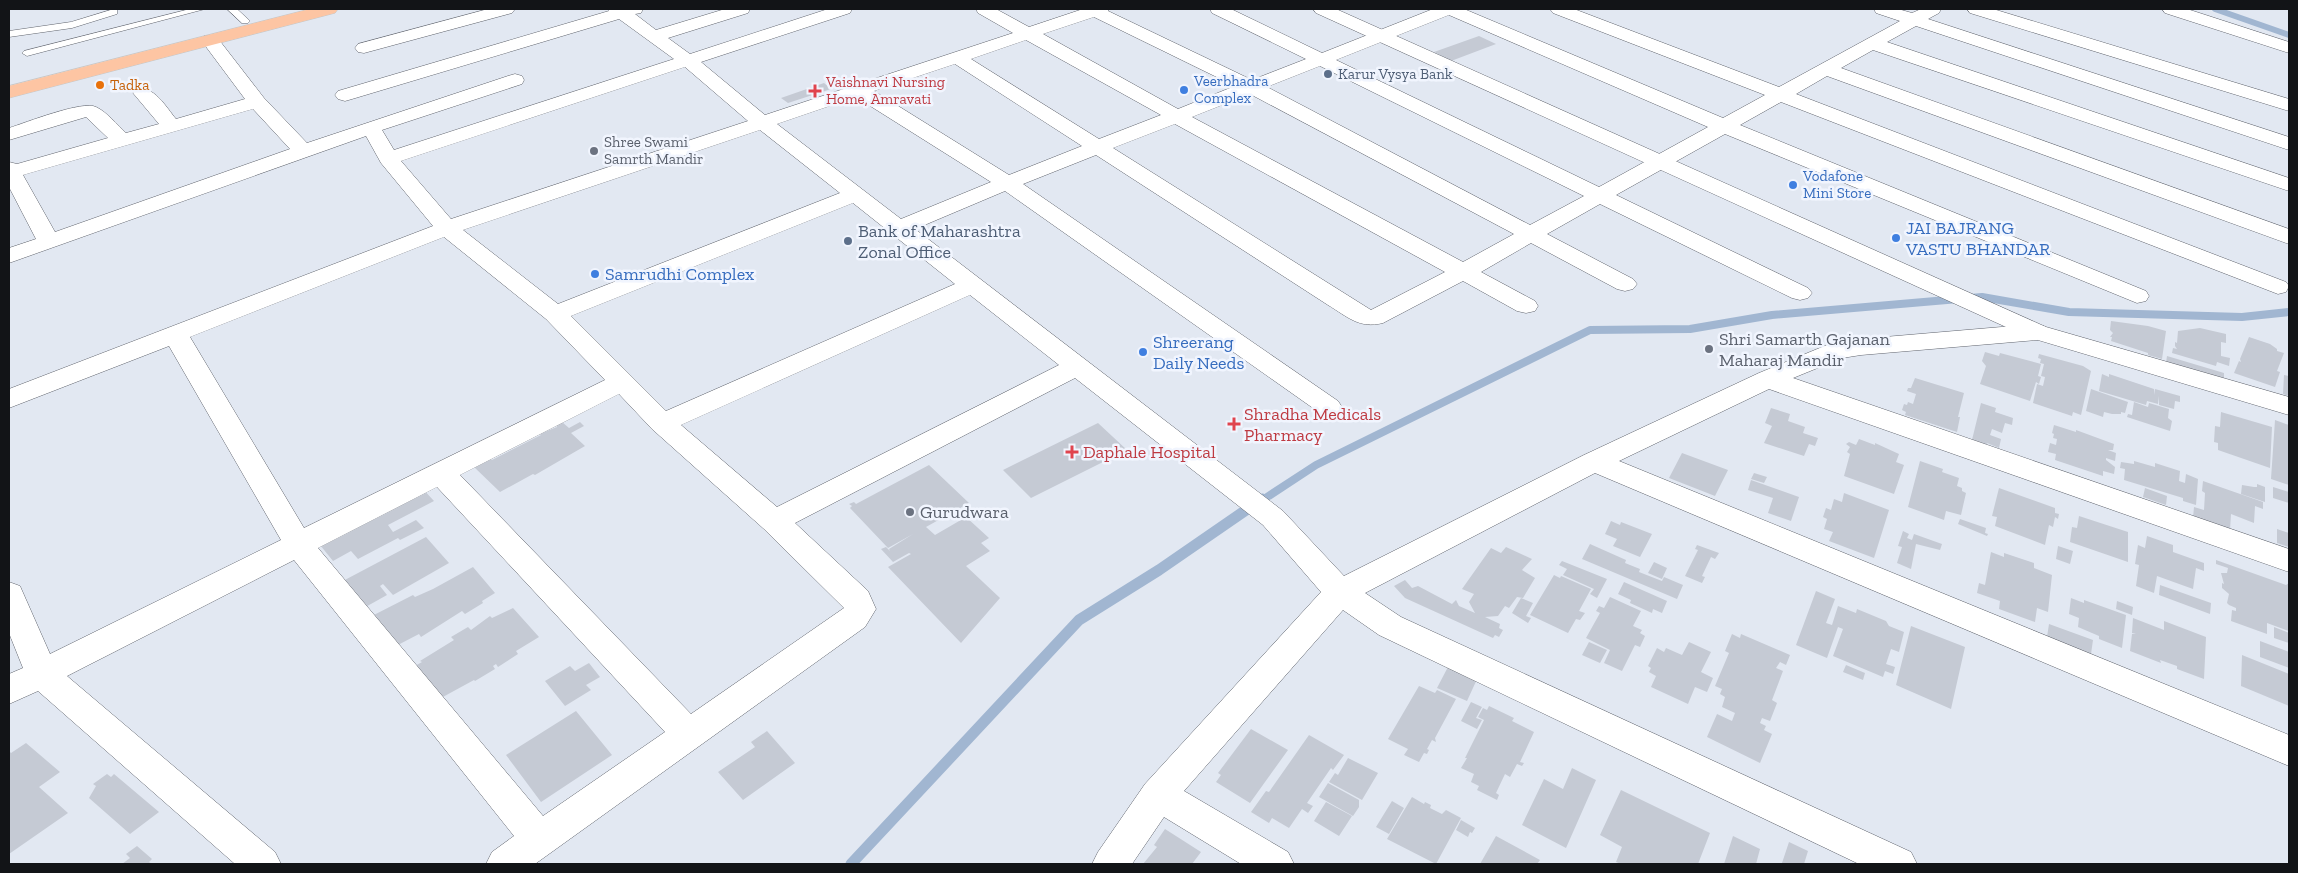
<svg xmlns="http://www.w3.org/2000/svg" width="2298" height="873" font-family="'Zilla Slab',serif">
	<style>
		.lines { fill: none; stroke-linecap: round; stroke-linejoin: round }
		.stream-far2 { stroke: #a1b6d1; stroke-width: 6 }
		.stream-far1 { stroke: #a1b6d1; stroke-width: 8 }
		.stream { stroke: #a1b6d1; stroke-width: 11 }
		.building { fill: #c5cad4 }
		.lane-casing { stroke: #60646d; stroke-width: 1 }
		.street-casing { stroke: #60646d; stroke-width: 1 }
		.secondary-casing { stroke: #60646d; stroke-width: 1 }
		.primary-casing { stroke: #c6c7c7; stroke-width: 1 }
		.lane { fill: #fff; fill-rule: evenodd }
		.street { fill: #fff; fill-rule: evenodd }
		.secondary { fill: #fff; fill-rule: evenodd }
		.primary { fill: #fdc5a3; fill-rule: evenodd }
		.service-dot { fill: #5c6f8a; stroke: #f1f5fe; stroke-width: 2 }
		.food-dot { fill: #e8710a; stroke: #f1f5fe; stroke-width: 2 }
		.shop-dot { fill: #3f7fe0; stroke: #f1f5fe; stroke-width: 2 }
		.health-dot { fill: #e0444e; stroke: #f1f5fe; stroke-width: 2 }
		.worship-dot { fill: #6b7280; stroke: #f1f5fe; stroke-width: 2 }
		.labels { text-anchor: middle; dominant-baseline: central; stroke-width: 5; stroke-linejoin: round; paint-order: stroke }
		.far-service-label { font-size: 15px; fill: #4e5e75; stroke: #f1f5fe; text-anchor: start }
		.far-shop-label { font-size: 15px; fill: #366cbe; stroke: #f1f5fe; text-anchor: start }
		.far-health-label { font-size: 15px; fill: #be3a42; stroke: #f1f5fe; text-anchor: start }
		.far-food-label { font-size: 15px; fill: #c56008; stroke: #f1f5fe; text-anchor: start }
		.far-worship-label { font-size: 15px; fill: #5b616d; stroke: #f1f5fe; text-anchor: start }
		.shop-label { font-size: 18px; fill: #366cbe; stroke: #f1f5fe; text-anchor: start }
		.service-label { font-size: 18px; fill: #4e5e75; stroke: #f1f5fe; text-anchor: start }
		.worship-label { font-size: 18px; fill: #5b616d; stroke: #f1f5fe; text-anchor: start }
		.health-label { font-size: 18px; fill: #be3a42; stroke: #f1f5fe; text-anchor: start }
	</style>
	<rect width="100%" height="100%" fill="#e2e8f2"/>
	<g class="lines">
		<path class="stream-far2" d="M2215,9L2289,35"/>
		<path class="stream-far1" d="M1261,501L1316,465L1590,330L1690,329L1772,315L1982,297L2069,312L2242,317L2289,312"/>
		<path class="stream" d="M851,864L1079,620L1159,570L1262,499"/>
	</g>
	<path class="building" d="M1479,36L1496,44L1451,61L1434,52Z
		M824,83L831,89L788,103L781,98Z
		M2111,321L2148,326L2166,331L2162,359L2148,355V353L2111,341L2112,337H2110L2113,333L2110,330Z
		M2200,328L2226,334V343L2221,342V356L2230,358L2229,366L2217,362L2216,366L2172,353L2173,348L2177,349L2175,346V342L2177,343L2178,331Z
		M2249,337L2270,344L2277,349V351L2284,353L2277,371L2280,372L2275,387L2234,373L2239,361L2241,362L2240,359Z
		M1985,352L1999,356L2000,353L2041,364L2038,376L2041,377L2039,384L2036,382L2030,401L1980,384L1986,366L1982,361Z
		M2039,354L2083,366L2091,371L2081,415L2073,412L2072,416L2033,403L2037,384L2043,386L2045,377L2041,376L2044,364L2040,363L2041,359L2038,358Z
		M2167,356L2224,373V380L2166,363Z
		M2102,374L2109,377V374L2154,389L2155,395V389L2180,396V402L2175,401L2174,409L2159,405V396L2158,404L2147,401L2146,405L2099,391Z
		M2284,375L2289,376V396L2283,394Z
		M1915,378L1964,393L1958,417H1960L1957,432L1905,415L1906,412L1902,410L1904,404L1907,405L1908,402L1913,404L1916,394L1907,391L1908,388H1911Z
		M2091,389L2128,402L2125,413L2121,412V414H2112L2104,412L2103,417L2086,411Z
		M2134,402L2148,407L2149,403L2169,409L2168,418L2172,421L2170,431L2127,417L2128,414L2132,415Z
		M1981,403L1996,408L1995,412L2013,418L2012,425L2005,423L2002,433L1992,429L1990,435L2001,439L1999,448L1987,443L1985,450L1971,444Z
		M1771,408L1790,414L1788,421L1805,427L1803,433L1818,438L1815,446L1809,444L1804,456L1764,443L1772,426L1765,423Z
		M2221,412L2272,427L2270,468L2218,450V443L2214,442L2215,426L2220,427Z
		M2275,420L2289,425V485L2271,479Z
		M562,422L569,428L580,422L584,426L571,433L585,446L535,475L533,474L500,492L473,466L489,457L492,460L541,435L539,434L557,427L556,425Z
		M1098,423L1127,450L1031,498L1003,470Z
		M2054,425L2076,432V430L2114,444L2113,450H2108L2116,453L2115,461L2106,458V460L2115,467L2114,474L2103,471V476L2055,460L2056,454L2048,452L2050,443L2056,445L2057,439L2053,438L2054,434L2052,433Z
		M1859,439L1875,445V443L1899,454L1896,462L1904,465L1894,494L1844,476L1850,454L1847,452L1850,447L1846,444L1849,442L1856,445Z
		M1682,453L1728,470L1715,496L1669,478Z
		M1920,461L1943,469L1942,472L1959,478L1957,486L1962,488V491L1966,493L1961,515L1946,511L1944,520L1908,507Z
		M2134,461L2155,467V463L2180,471L2179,481L2185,483L2186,474L2198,479L2196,505L2183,501V498L2124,480L2125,469L2120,468L2121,462L2134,464Z
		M929,465L969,503L926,527L935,535L966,517L989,538L981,543L990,551L966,566L1000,598L961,643L888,567L911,554L909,553L893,562L881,549L886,547L890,551L889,549L913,534L888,548L850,508L852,506L849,504L854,502L856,504Z
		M1754,473L1767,477L1764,483L1751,479Z
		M1751,480L1799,497L1791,521L1768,513L1773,498L1748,490Z
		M2203,481L2263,502V509L2255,506L2254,523L2231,514L2230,530L2193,518L2194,507L2204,510L2205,493L2202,491Z
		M2257,484L2265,487V502L2241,494L2242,485L2254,487H2257Z
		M2273,487L2289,492V503L2273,498Z
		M422,488L434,501L388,525L393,532L416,520L424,528L400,540L398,538L358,559L351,551L333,561L316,540Z
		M1999,488L2055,508V513L2059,514L2058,519L2055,517L2053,527L2049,525L2045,545L1995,526L1997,517L1992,516Z
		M2145,488L2167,496L2166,505L2143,497Z
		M1844,493L1889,510L1874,558L1829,541L1833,532L1824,529L1827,519L1823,517L1826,508L1831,510L1834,499L1842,502Z
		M2079,516L2128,532V562L2070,542L2072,527L2077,528Z
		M1960,519L1986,528L1985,533L1988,534L1987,536L1958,524Z
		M1611,521L1620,525L1621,522L1652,534L1640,557L1613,546L1617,539L1605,534Z
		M2277,529L2289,533V547L2277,543Z
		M1903,531L1909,534L1907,538L1912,540L1914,534L1942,544L1940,550L1916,544L1911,569L1897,563L1902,547L1898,546Z
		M2147,536L2173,545V552L2204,563V571L2196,568L2193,589L2157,576L2154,593L2136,586L2139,565L2135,564L2138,545L2145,548Z
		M426,537L449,563L393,595L383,584L380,586L387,595L362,609L341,582Z
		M1590,544L1626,560L1625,563L1640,569L1639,572L1662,581L1664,577L1683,585L1677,599L1582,559Z
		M1697,545L1719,553L1715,559L1711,557L1702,576L1705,577L1702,583L1685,576L1698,550L1695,549Z
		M2058,546L2073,551L2070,564L2056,559Z
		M1506,547L1532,559L1522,570L1535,578L1523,598L1517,597L1509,608L1505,606L1498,616L1485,617L1500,624L1499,628L1503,630L1499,637L1495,635L1493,638L1405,598L1394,586L1405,580L1412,588L1418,586L1452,604L1456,600L1459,606L1475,613L1469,602L1474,594L1462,589L1491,548L1501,553Z
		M1991,552L2004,557V553L2034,563V568L2052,575L2048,612L2037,608L2035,622L1999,609L2000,601L1977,593L1979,583L1985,585Z
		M2216,560L2286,585L2289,583V631L2267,623V634L2231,621L2232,610L2236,611V608L2229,605L2227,603L2229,594L2222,588V583L2224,584L2221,573H2227L2228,568L2216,564Z
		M1562,561L1607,579L1597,598L1590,594L1594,589L1563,575L1567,569L1559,565Z
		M1654,562L1667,568L1662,579L1648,573Z
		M473,567L495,593L482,601L483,603L465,614L462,611L421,637L419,634L394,647L366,619L413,595L415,597L433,589Z
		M1554,575L1560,578L1561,576L1591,589L1579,611L1585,613L1580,620L1576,619L1568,633L1530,615Z
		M1624,582L1667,601L1662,613L1653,609L1652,613L1630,603L1631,600L1618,594Z
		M2160,585L2211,603L2210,614L2159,595Z
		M1816,591L1835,599L1826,623L1832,625L1838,606L1856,613L1857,609L1886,621L1889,626L1904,632L1899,652L1891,649L1886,664L1895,667L1893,674L1885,671L1883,677L1833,656L1843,629L1838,627L1827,658L1796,645Z
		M1610,597L1641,611L1633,626L1642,630L1640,633L1645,636L1640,647L1635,645L1622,671L1604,663L1610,650L1586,638L1600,613L1596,611L1599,606L1604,608Z
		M1521,598L1533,603L1526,616L1531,618L1528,623L1512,613Z
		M2071,598L2084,603V600L2126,615L2122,648L2099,639V636L2078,627L2079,618L2069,614Z
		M2117,601L2133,607L2132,615L2116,609Z
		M513,608L539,637L516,651L518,654L498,667L496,664L493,666L495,669L475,681L474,680L441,698L415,666L422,662L420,661L454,640L451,637L468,627L471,630L490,616L492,618Z
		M2133,618L2164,630V621L2206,637L2204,679L2177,669V666L2160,660L2161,663L2130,651L2132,634H2136L2132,633Z
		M2049,624L2093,640L2091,654L2047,637Z
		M1911,626L1965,647L1951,709L1896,685Z
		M2274,627L2289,633V643L2274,638Z
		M1732,634L1740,638L1741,634L1790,655L1786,665L1780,662L1776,668L1783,671L1772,700L1777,703L1770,721L1762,718L1760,723L1766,726L1764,730L1772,734L1760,763L1707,737L1717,714L1732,721L1735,713L1722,707L1725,697L1720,694L1722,689L1715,686L1729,653L1725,651Z
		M2260,641L2289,652V668L2260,657Z
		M1589,642L1607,650L1600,663L1582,655Z
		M1689,642L1711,652L1701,672L1713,678L1707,692L1695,687L1688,704L1651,687L1656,676L1649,672L1651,668L1648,666L1657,648L1664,652L1666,648L1682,655Z
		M2242,655L2289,674V706L2241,686Z
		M589,663L600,677L586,685L591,690L565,706L545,681L570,666L575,671Z
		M1449,665L1478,677L1467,701L1437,688Z
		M1846,665L1865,673L1863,680L1843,672Z
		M1419,686L1435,693L1437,690L1456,699L1435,738L1436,742L1432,740L1427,749L1429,750L1427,754L1424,753L1419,762L1404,755L1408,749L1388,739Z
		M1471,702L1482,707L1476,718L1482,720L1477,729L1461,721Z
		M1489,706L1514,718L1512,721L1534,732L1520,762L1524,763L1522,766L1517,764L1510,777L1505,774L1496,793L1499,795L1497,800L1477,790L1479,786L1471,782L1474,774L1461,768L1467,758H1465L1484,720L1478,717L1483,708L1487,710Z
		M576,711L612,755L541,802L506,755Z
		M1251,729L1288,750L1250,803L1216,782L1221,775L1218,773Z
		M767,731L795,763L743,800L718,772L755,747L751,742Z
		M1309,735L1344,755L1333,770L1331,768L1307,803L1313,806L1308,813L1302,809L1289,828L1272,818L1269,823L1251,812L1266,791L1269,792Z
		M26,743L60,772L39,787L68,813L9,854V751L11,753Z
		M1348,758L1378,773L1362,800L1329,782L1335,773L1338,775Z
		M1572,768L1596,780L1566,848L1522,825L1544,779L1563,789Z
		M107,774L111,777L114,774L159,812L130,834L89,798L96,786L93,784Z
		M1328,783L1359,800V807L1353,816L1319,797Z
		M1621,790L1710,833L1698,864H1621L1616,862L1622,847L1600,835Z
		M1412,797L1424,804L1425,802L1431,805L1430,808L1442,814L1446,810L1461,818L1436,864L1387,839Z
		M1392,801L1404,808L1389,834L1376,827Z
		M1326,802L1352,816L1339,836L1314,821Z
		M1461,820L1475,828L1472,833L1470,832L1468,837L1456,830Z
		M1165,829L1201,852L1192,864H1143L1157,847L1154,845Z
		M1496,836L1540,860L1537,864H1480Z
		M1733,836L1760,849L1756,864H1724Z
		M1789,842L1808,851L1804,864L1782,863Z
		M137,846L152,859L149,862L152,864H122L130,858L126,854Z"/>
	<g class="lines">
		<defs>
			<path id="lane" d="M114,9L117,10V14L72,28L9,37V31L71,22Z
				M190,9H205L27,56L22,53L24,51Z
				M227,9H237L250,21L248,23H242Z"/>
			<path id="street" d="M488,9H515L512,13L364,53L358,52L355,48L358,44Z
				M608,9H643L641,13L635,14L656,30L725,9H750L748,13L668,38L690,54L828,9H852L850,13L701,62L765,115L1013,33L978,13L976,9H996L1029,27L1083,9H1109L1108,11L1252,80L1306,59L1212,13L1210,9H1231L1322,53L1433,9H1464L1723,118L1765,95L1553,13L1550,9H1574L1779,87L1900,21L1876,13L1874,9H1898L1912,13L1921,9H1941L1939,13L1928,19L2289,137V150L1916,26L1887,42L2289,178V191L1873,50L1841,68L2289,229V244L1827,76L1796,94L2286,282L2289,286L2286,292L2278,294L1781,102L1740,125L2146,291L2149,296L2146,301L2137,303L1725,134L1616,195L1808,288L1812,293L1808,298L1800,300L1792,298L1600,204L1547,234L1633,279L1637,284L1633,289L1625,291L1617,289L1531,243L1481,272L1535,301L1538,306L1535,311L1526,313L1517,311L1463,281L1383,323C1359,329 1348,317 1328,305L1096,155L1023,184L1338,401L1342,407L1338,413L1329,416L1320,413L1005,191L915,229L1283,511L1344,576L1584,455L1759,373L1827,345L1861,339L2037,324L2046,327L2049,332L2046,337L2037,340L1861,355L1842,358L1793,378L2289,549V572L1769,389L1619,461L2289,735V766L1595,473L1365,593L1401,617L1911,852L1917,864H1859L1379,635L1343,610L1184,791L1288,852L1294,864H1241L1164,817L1132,864H1092L1098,852L1145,784L1321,592L1263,525L1075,378L795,523L868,591L876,609L865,627L535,864H486L492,852L514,836L294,560L67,676L275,852L281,864H235L38,691L9,704V674L23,668L9,633V582L20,586L50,654L281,540L169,346L9,408V389L433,226L381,163L366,136L9,263V248L36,239L9,187V162L17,164L108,138L86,117L9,140V128C25,123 83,100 96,107C107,112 117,125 126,133L159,124L133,93L136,89C154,85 166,107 176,119L245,99L201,40L204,36H216L264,98L307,143L508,76L515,74L522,76L524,80L522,84L382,130L394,150L674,59L619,19L352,99L345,101L338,99L335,95L338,91L609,11ZM1449,15L1708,127L1599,187L1336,60ZM1094,17L1235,86L1178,109L1043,34ZM1026,40L1161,115L1099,139L971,59ZM955,64L1082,146L1009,175L874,91ZM1320,66L1584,196L1530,225L1267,87ZM685,67L748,121L451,219L401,161ZM1250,94L1514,234L1463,262L1192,117ZM856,97L991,182L901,219L777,124ZM253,109L290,149L55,232L23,175ZM1175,124L1445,272L1371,310L1113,148ZM760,130L840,193L558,304L463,230ZM853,203L955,284L666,411L571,316ZM444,237L546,319L605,380L304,528L190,337ZM970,295L1059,365L777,507L681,425ZM619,394L652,429L764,529L844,608L691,714L460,475ZM437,487L665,732L543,816L318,548Z
				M1967,9H1993L2289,99V111L1970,13Z
				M2162,9H2187L2289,42V53L2165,13Z"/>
			<path id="secondary" d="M1313,9H1336L2046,327L2289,397V415L2028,337L1316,13Z"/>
			<path id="primary" d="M310,9H338L335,13L9,98V86Z"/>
		</defs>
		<use href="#lane" class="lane-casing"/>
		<use href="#street" class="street-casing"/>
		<use href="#secondary" class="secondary-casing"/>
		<use href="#primary" class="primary-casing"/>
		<use href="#lane" class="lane"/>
		<use href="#street" class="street"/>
		<use href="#secondary" class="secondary"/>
		<use href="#primary" class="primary"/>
	</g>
	<g class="service-dot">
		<circle cx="1328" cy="74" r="5"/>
		<circle cx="848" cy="241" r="5"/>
	</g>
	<circle class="food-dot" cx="100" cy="85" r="5"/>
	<g class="shop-dot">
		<circle cx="1184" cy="90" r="5"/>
		<circle cx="1793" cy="185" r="5"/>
		<circle cx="1896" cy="238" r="5"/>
		<circle cx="595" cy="274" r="5"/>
		<circle cx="1143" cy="352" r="5"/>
	</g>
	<g class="health-dot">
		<path d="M812.5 83.5h5v5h5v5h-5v5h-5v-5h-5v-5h5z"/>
		<path d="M1231.5 416.5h5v5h5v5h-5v5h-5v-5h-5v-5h5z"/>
		<path d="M1069.5 444.5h5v5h5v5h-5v5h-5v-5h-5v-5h5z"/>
	</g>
	<g class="worship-dot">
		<circle cx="594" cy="151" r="5"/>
		<circle cx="1709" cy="349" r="5"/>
		<circle cx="910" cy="512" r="5"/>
	</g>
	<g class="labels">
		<g class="far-service-label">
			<text x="1338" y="74">Karur Vysya Bank</text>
		</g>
		<g class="far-shop-label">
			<text x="1194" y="81">Veerbhadra<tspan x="1194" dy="17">Complex</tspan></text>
			<text x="1803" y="176">Vodafone<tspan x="1803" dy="17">Mini Store</tspan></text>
		</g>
		<g class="far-health-label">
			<text x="826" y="82">Vaishnavi Nursing<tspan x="826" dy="17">Home, Amravati</tspan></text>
		</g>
		<g class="far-food-label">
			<text x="110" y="85">Tadka</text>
		</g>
		<g class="far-worship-label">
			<text x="604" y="142">Shree Swami<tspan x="604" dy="17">Samrth Mandir</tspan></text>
		</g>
		<g class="shop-label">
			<text x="1906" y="228">JAI BAJRANG<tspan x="1906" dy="21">VASTU BHANDAR</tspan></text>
			<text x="605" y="274">Samrudhi Complex</text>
			<text x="1153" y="342">Shreerang<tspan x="1153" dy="21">Daily Needs</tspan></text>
		</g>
		<g class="service-label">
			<text x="858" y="231">Bank of Maharashtra<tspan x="858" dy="21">Zonal Office</tspan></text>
		</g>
		<g class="worship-label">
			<text x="1719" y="339">Shri Samarth Gajanan<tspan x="1719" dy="21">Maharaj Mandir</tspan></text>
			<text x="920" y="512">Gurudwara</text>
		</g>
		<g class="health-label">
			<text x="1244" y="414">Shradha Medicals<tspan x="1244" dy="21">Pharmacy</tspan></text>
			<text x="1083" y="452">Daphale Hospital</text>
		</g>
	</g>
	<rect width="2298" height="873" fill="none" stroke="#121417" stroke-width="20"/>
</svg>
